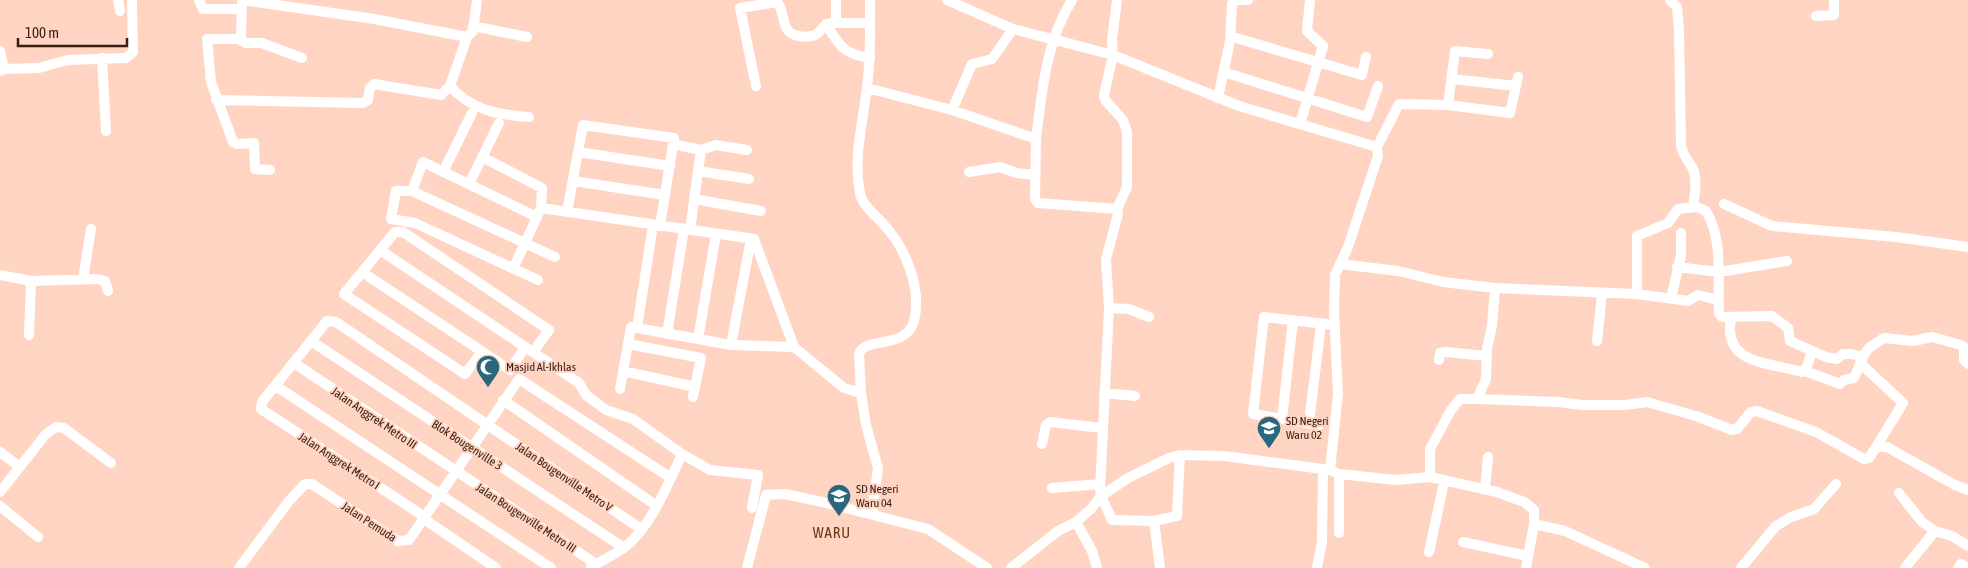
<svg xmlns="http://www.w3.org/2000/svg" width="1968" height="568" font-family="'Asap Condensed',sans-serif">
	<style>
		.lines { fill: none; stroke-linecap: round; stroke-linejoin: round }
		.minor { stroke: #fff; stroke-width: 10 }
		.labels { text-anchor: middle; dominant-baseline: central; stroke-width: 4; stroke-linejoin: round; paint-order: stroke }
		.poi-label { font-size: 12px; fill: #381e13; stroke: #ffd4c2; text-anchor: start }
		.street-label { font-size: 12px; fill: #381e13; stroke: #ffd4c2 }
		.quarter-label { font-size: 15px; letter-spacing: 1px; fill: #6a3215; stroke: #ffd4c2 }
	</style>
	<rect width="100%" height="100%" fill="#ffd4c2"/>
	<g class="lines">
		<path class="minor" d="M118,0L120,11
			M199,0L203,9H241
			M242,0L241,39H207L211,82L233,142L237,144L254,143L255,169L270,170
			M242,0L374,19L467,37
			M870,0C870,29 871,58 867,87C863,122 853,158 860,193C862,206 877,216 885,226C906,249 922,289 914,321C906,350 865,336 859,354L861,393L866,425L878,468L872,513
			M947,0L1013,29L1113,55L1239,106L1377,147
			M1117,0L1112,40L1113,55L1104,95L1105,100L1123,120L1127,132V187L1117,209L1118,214L1106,259L1109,308L1100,489L1101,496L1112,520L1154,521L1177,516L1180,455
			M1670,0L1677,7L1679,31L1681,146C1683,155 1687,159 1692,167C1698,179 1695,193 1693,207
			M1816,16L1834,15V0
			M836,23V0
			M826,24C840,46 843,54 870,58
			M473,26L527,37
			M1236,38L1362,75L1366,57
			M240,40L246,43H262L302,58
			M0,51L4,69
			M102,58L106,131
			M0,71L4,69L39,68L68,60L126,58L133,52L132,0
			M1230,74L1367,117L1378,86
			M1452,79L1516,86
			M450,86C471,110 498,115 529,117
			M756,86L740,8L777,2C787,14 779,33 799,36C804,37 810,37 815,35C821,33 822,25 830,23H870
			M867,88L952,110L1036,139L1035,199L1038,203L1117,209
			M1218,98L1230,41L1232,4L1235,0H1248
			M216,100L363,103L368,100L370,88L374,84L441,95L450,86L467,37L473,31L477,0
			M1448,105L1455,51L1488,54
			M952,110L972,64L992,59L1013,29
			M1300,124L1323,46L1307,31L1310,0
			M1036,139C1042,92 1046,41 1072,0
			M673,144L701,150L716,145L747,150
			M578,152L670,166
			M482,157L542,188L541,208
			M698,171L749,179
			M443,172L472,113
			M969,172L1000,167L1017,173L1034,175
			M573,181L665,195
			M469,184L499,123
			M412,191L423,162L537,217
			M694,199L761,211
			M1724,204L1772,226L1896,237L1968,247
			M567,212L583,125L674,138L660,226
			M653,225L637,328L731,345L794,347
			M690,230L701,150
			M380,250L579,383L586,395L606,410L633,419L682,454L710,470L758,475L752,508
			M1340,264L1398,271L1443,282L1495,288L1637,294L1688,301L1698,295L1718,300
			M1677,267L1719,272L1787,261
			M513,269L541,208L754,239L794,347L844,388L861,393
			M362,272L510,370L525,347
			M0,275L31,281L97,279L105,281L108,291
			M83,279L91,229
			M538,280L415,223L391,219L396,191H412L555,257
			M1637,294V236L1668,223L1678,209L1697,207L1706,211C1724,241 1717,280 1719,313L1722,317L1772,316L1788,328L1790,341L1826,357L1837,359L1843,354H1851L1863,357
			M1671,298L1681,256V233
			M1109,308L1129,309L1149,317
			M1731,318C1722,366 1771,362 1802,372L1806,369L1812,352
			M667,334L684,229
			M29,335L31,281
			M698,339L716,234
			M311,341L624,548
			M1597,341L1602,294
			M628,344L701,358L693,397
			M731,345L751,239
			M482,352L465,374L344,294L395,232H403L549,330L533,352
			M1439,360L1440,353L1446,352L1486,356
			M294,363L596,564
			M1860,363L1903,403L1876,447
			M623,371L695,387
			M1805,371L1840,384L1844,380L1854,378L1865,353L1870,347L1884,338L1913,341L1932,337L1961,345L1964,347V360L1968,364
			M276,386L551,568
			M620,389L631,327L637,328
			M1104,393L1135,396
			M1477,399L1558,402L1582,405H1625L1647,402L1696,416L1732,430L1737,429L1751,412L1757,411L1816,432L1864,459L1869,458L1876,447H1887L1953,484L1968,490
			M503,400L657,506
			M1282,419L1293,320
			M1309,423L1321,324
			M1319,425L1253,414L1264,317L1335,325
			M1042,444L1046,425L1050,422L1102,428
			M0,452L20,467
			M1330,470L1338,394L1334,313L1335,275L1348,247L1378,156L1377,147L1399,104L1448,105L1510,113L1518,77
			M1430,477V449L1451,410L1460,399H1477L1486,379L1487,349L1492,326L1495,288
			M1052,488L1100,484
			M1485,489L1488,457
			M0,492L46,434L56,427L64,428L111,463
			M1899,493L1922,522L1935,531L1952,536L1968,546
			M0,506L38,537
			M425,517L261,409L262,402L327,321L336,322L641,529
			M424,519L496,568
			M1154,521L1160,568
			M1076,522L1092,551L1097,568
			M1534,524L1565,531L1645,568
			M1339,533V474
			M1463,542L1528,556
			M1429,552L1444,482
			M591,567C602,561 614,555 625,547C651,527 668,484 682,454
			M239,568L289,501L305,484H312L398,541L409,540L519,379L671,478
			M747,568L766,495L785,494L822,502L928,529L987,568
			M1011,568L1058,531L1076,522L1091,509L1101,496L1128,478L1169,458L1180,455L1224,456L1330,470L1339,474L1396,480L1430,477L1497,492L1524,502L1534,510V524L1526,568
			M1317,568L1322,542L1323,470
			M1741,568L1776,526L1791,517L1814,509L1836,484
			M1905,568L1935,531
			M1958,568L1961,564L1968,568"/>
	</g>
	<defs>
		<symbol id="mosque-pin" viewBox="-11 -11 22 30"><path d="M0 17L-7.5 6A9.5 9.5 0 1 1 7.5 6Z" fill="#28677d" stroke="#ffd4c2"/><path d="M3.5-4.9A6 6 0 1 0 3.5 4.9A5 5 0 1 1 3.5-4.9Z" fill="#fff"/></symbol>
		<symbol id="school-pin" viewBox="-11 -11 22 30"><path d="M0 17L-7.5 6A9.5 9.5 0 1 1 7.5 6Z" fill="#28677d" stroke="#ffd4c2"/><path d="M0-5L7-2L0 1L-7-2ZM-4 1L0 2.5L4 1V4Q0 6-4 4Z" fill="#fff"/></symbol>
	</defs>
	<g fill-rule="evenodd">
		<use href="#mosque-pin" x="474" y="353" width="28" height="38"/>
		<use href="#school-pin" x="1255" y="414" width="28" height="38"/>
		<use href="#school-pin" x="825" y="482" width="28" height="38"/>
	</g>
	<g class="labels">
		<g class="poi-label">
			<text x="506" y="367">Masjid Al-Ikhlas</text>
			<text x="1286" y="421">SD Negeri<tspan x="1286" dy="14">Waru 02</tspan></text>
			<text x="856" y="489">SD Negeri<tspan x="856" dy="14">Waru 04</tspan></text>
		</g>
		<g class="street-label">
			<text transform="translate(374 418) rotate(34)">Jalan Anggrek Metro III</text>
			<text transform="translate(467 445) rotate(33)">Blok Bougenville 3</text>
			<text transform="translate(339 461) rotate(33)">Jalan Anggrek Metro I</text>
			<text transform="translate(564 477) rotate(34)">Jalan Bougenville Metro V</text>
			<text transform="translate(526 518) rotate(33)">Jalan Bougenville Metro III</text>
			<text transform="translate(369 522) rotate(33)">Jalan Pemuda</text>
		</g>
		<g class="quarter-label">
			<text x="832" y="532">WARU</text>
		</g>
	</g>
	<path d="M18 38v8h109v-8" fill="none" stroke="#381e13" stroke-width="2.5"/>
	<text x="25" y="38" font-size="15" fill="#381e13" stroke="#ffd4c2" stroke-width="4" paint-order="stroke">100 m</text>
</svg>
